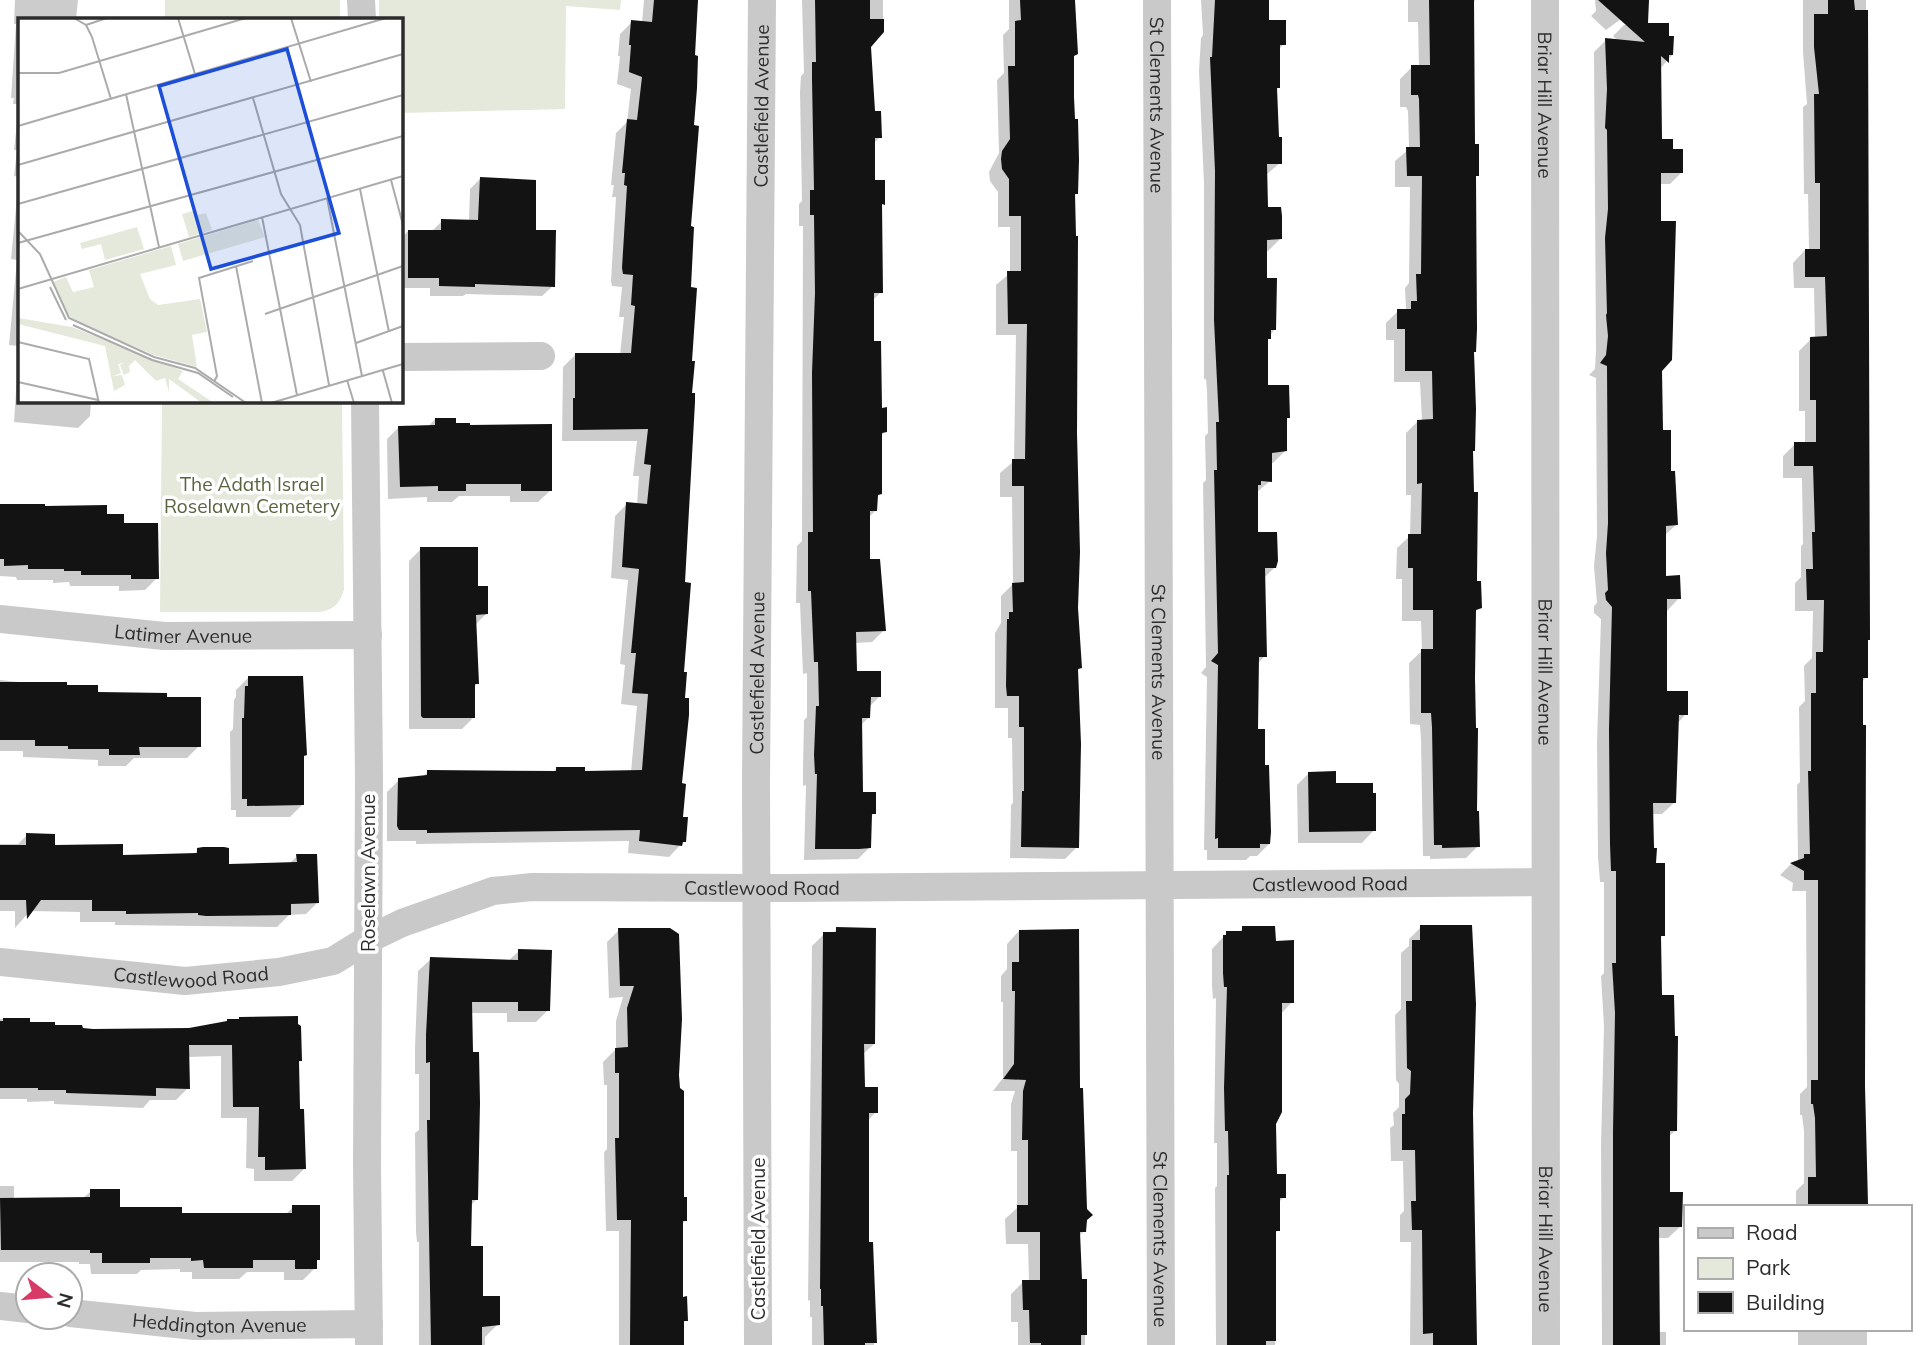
<svg xmlns="http://www.w3.org/2000/svg" width="1925" height="1345" font-family="Mulish,sans-serif">
	<style>
		.green { fill: #e5e9db }
		.shadow { fill: #0003 }
		.building { fill: #131313 }
		.lines { fill: none; stroke-linecap: round; stroke-linejoin: round }
		.minor { stroke: #c9c9c9; stroke-width: 28 }
		.labels { text-anchor: middle; dominant-baseline: central; stroke-width: 7; stroke-linejoin: round; paint-order: stroke }
		.street-label { font-size: 19px; fill: #2c2c2c; stroke: #fff }
		.park-label { font-size: 19px; fill: #57643d; stroke: #fff }
		.inset-road { fill: none; stroke: #ababab; stroke-width: 2 }
		.view { fill: #1d4ed8; fill-opacity: 0.15; stroke: #1d4ed8; stroke-width: 3.5 }
		.inset-edge { fill: none; stroke: #2c2c2c; stroke-width: 3.5 }
	</style>
	<rect width="100%" height="100%" fill="#fff"/>
	<path class="green" d="M165,0H340V19H165Z
		M379,0H621L620,10L566,6L565,109L401,113V19H379Z
		M162,401H342L344,590C340,603 334,610 320,612H160Z"/>
	<path class="shadow" d="M15,0H78L76,19H19V401H91L90,416L78,428L14,422L19,346L9,345L17,260L11,259L19,177L14,176L17,150H14L19,104H13L14,98H11L16,24H14Z
		M644,0H696L689,228L690,363L683,584L681,818L684,841L669,857L628,853L629,841L416,844V841H387V792L399,780L421,778L428,772L552,773L557,768L583,773L631,772L637,706L621,704L625,665L620,664L628,580L611,578L615,516L627,504L637,505L639,476H633L637,441H562L563,367L575,355H620L624,317H619L622,287L612,286L611,281L616,197H612L614,185H611L616,133L627,122L631,89L617,84L620,56H618L620,34L632,22L642,23Z
		M802,0H883V32L870,46L873,113L880,137L873,144V182L883,204L880,207L881,292L872,301V343L880,410L885,432L881,436L880,494L876,498V510L868,518V561L884,630L872,642L855,643V673L879,697L869,707V717L861,725V794L874,813L870,818V847L858,859L804,860L806,785L803,786V768L804,720L807,717V673L803,674L800,603H796L797,546L802,541L803,226H799V204L802,201L800,92L801,76L804,73Z
		M1009,0H1074L1072,58L1076,194L1073,197L1076,608L1080,668L1076,672L1077,847L1065,859L1010,858L1011,805L1013,803L1012,738H1008V708H995V633L1001,623V596L1013,584L1012,497H1000V473L1014,461L1016,335H996V285L1010,273V227H998V192L990,181L989,172L999,153L997,80L1004,73L1003,35L1009,29Z
		M1201,0H1267V22L1284,44L1278,50V88L1275,91L1280,163L1266,175V209L1280,239L1268,251H1265V280L1274,330L1266,341V387L1288,417L1286,420V450L1273,463H1270V481L1256,493V534L1275,567L1264,578L1265,656L1257,664L1256,731L1269,844L1257,856H1250L1246,860H1207V850H1204L1207,677L1201,673L1206,667L1203,483L1206,480L1205,436L1208,433L1207,391L1206,379H1204V184L1199,71L1201,38L1203,35Z
		M1408,0H1475L1472,7L1473,146L1477,175L1474,179L1471,452L1475,578L1480,607L1474,613L1475,813L1478,846L1466,858L1430,859V856H1423L1421,740L1420,725L1410,724L1409,663L1422,651L1421,621H1402V579H1396L1397,548L1410,536L1411,495H1406V433L1418,421H1422L1420,382H1394V340H1386V323L1398,311L1406,309L1405,288L1409,283L1410,187H1395V161L1409,149L1408,111L1406,107H1400V79L1412,67H1419L1418,22H1408Z
		M1595,0H1647L1606,30L1591,16L1596,11Z
		M1803,0H1866V677L1862,682L1864,1087L1867,1207H1796V1191L1804,1183V1131L1802,1115H1800V1094L1807,1087L1806,891H1792L1793,883L1780,875L1791,864L1798,861L1797,785L1800,782L1799,707L1805,701L1804,666L1812,658L1813,611H1795V583L1801,577V546L1803,544L1802,478H1783V456L1795,444H1805V411H1799V351L1811,339L1815,338L1814,288H1794L1793,263L1805,250H1809L1808,194H1804L1803,107L1807,104L1803,52Z
		M1624,25H1667L1672,55L1659,70L1660,141L1671,151L1682,172L1670,184H1660L1662,432L1670,472L1676,525L1664,536V577L1679,598L1667,611L1666,693L1686,714L1677,724L1675,802L1662,814H1651L1663,935L1659,939L1660,997L1675,1131L1668,1137V1193L1681,1226L1668,1238H1657L1658,1332H1666V1345H1602L1601,1145L1604,1026L1601,976L1604,973V882H1600L1598,857L1597,742L1601,619L1594,613V606L1597,603L1594,566L1597,536L1596,378L1589,375L1595,369L1596,350L1594,52L1606,40L1618,41L1613,36Z
		M480,179L553,286L542,296L466,294L463,296H430V288H401V239L408,231L431,232L442,221H469L470,189Z
		M435,419L454,425L551,490L538,502H510V496H459L452,502H427V497L388,499L387,439L399,427H428Z
		M0,506L43,508L105,516L122,525L157,578L145,590L119,591V586H70L69,582L53,583V580H17L16,577L0,576Z
		M421,549L476,588L486,614L475,625L477,684L473,688L474,717L462,729H409V561Z
		M248,678L302,758V805L290,817H236V810H231L230,732L233,729L234,700L236,697V690Z
		M0,680L65,687L96,694L166,698L199,746L187,758H134L126,766H98V760L23,757V751H0Z
		M1309,773L1334,785L1374,830L1362,843H1298L1297,785Z
		M27,835L53,847L121,856L193,855L198,850L227,866L289,864L297,856L318,902L306,914L289,915L277,927L115,925V922H80V912L30,911L15,928V911H0V844H18Z
		M1421,927L1472,1113V1345H1410L1411,1242H1400V1215L1404,1211L1403,1161H1391L1390,1128L1394,1125L1393,1113L1399,1107V1084L1396,1080L1395,1015L1401,1009V953L1409,946V939Z
		M1243,928L1274,943L1292,1002L1280,1015L1274,1124L1275,1176L1284,1197L1278,1203V1230L1275,1234V1345H1216L1215,1188L1217,1186V1143H1214L1216,998L1213,999L1212,986V949L1227,933H1238Z
		M837,929L874,1044L862,1055L863,1089L876,1112L867,1121V1244H872L874,1345H812V1317H810V1301L808,1300L812,946L824,934H832Z
		M619,930L678,1075L683,1199L686,1220L681,1225L682,1298L686,1320L683,1323L684,1345H619V1231H606L604,1152L607,1149V1085H604L603,1062L616,1049V1021L623,997L609,998L607,942Z
		M1019,931L1078,1090L1085,1220L1084,1231L1078,1237L1080,1280L1085,1281V1345H1018V1322H1011V1294L1023,1282H1029L1028,1244H1006L1005,1219L1017,1208V1151H1011V1104L1015,1091H993L1003,1078V1002H1001V976L1007,969V944Z
		M519,951L548,1010L536,1022H507V1013H471L476,1200L471,1205L469,1247L482,1297L498,1324L485,1337V1345H419V1242H417L416,1232L415,1133L419,1130V1074H415V1048L418,971L431,959L508,961Z
		M0,1019H28V1024L81,1029L189,1030L300,1061L297,1064L298,1111L304,1169L292,1181H254V1169L246,1168L247,1118H221V1056L188,1057V1088L176,1100H150L143,1108L54,1104V1101L27,1102V1099H0Z
		M0,1186H14V1199H82L91,1191L118,1209L180,1214L285,1215L293,1207L315,1262V1268L303,1280H284V1272H247L239,1279H192V1272H180V1269L141,1270L137,1274H91L90,1264H79V1262H0Z
		M1798,1329H1867V1345H1798Z"/>
	<path class="building" d="M654,0H698L695,55L698,56L697,88L694,125L699,126L691,226L694,227L691,287L697,288L692,361H695L692,393H695V402L685,582L691,583L684,672H687L685,698H689V715L682,783L686,784L683,817H688L686,842H683L682,846L639,841L640,830L427,833V830H399L397,826L398,778L427,775V770L556,771V767H585V771L642,770L648,694L632,693L636,653H631L639,569L622,567L626,502L647,504L651,465L644,464L648,429L573,430V398H575V353H631L635,306L631,305L633,275L623,274L622,268L627,186L624,185L625,173H622L627,119L637,120L642,77L629,72L631,45H629L631,20L652,22Z
		M815,0H870V19H884V32L871,47L875,111H881L882,138H875V180H885V205L882,204L883,293H874V341H881L882,408L887,407V432L882,433V494L878,495L877,511H870V559H880L886,631L856,632L857,671H881V697H871L870,718H862L863,792H876V814H872L871,848L859,849H815L817,774H815L814,755L816,706H819L818,662H814L811,591H808V532H813L812,373L815,293L814,215H810V190H814L812,79V62H816Z
		M1020,0H1075L1078,54L1074,56V97L1075,119H1078L1079,160L1078,194H1075L1076,236H1078L1077,433L1080,552L1078,608L1082,668L1078,669L1081,744L1079,848L1021,847L1022,791H1024V727H1019V696H1007L1006,686L1007,619H1009V612H1013L1012,583L1024,582V486H1012V459H1025L1027,324H1008L1007,271H1021V216H1009V179L1002,169L1001,159L1002,151L1010,139L1008,66H1015V21L1021,20Z
		M1215,0H1269V20H1286V45H1280V88H1277L1279,137H1282V164H1267L1268,207H1281L1282,216V239L1267,240V278H1277L1276,330H1271V339H1268V385H1289L1290,418H1287V451L1272,453V482L1261,481V485H1258V532H1277L1278,561L1276,568H1265L1267,657H1259L1258,729H1265V765H1269L1271,832L1270,844H1260V848H1218V838L1215,839L1218,665L1211,661L1218,653L1214,470H1217L1216,422H1219L1214,320L1215,171L1210,57H1212Z
		M1429,0H1474L1475,144H1479V176H1476L1477,329L1476,352H1474L1476,409L1475,451H1473L1474,492H1478L1477,578V581H1481L1482,608L1476,610L1475,678L1476,728H1478L1477,811H1479L1480,847L1442,848V845H1434L1432,727L1431,713H1421V649H1433V610H1413V568H1408V534H1421L1422,483L1417,484V420L1433,419L1432,371H1405V329H1397V309H1411V301H1417L1416,274H1421L1422,176H1407L1406,147H1420L1419,99L1418,95H1411V65H1430Z
		M1598,0H1649L1648,23H1669V36H1674L1673,55H1669V63L1661,56L1662,139H1673V149H1683V173H1661V221H1676L1672,360L1662,371L1663,430H1671V471H1675L1678,525L1666,526V576L1680,575L1681,599H1667V691H1688V715H1679L1676,803H1653L1654,848H1657L1656,863H1665V936H1661L1662,995H1674L1675,1036H1678L1677,1131H1670V1192H1683L1682,1227H1659L1660,1345H1613V1132L1615,1013L1612,963H1616V871H1611L1610,844L1609,729L1612,607L1606,600L1605,593L1608,590L1606,553L1608,523L1607,366L1600,363L1606,355L1608,336L1606,315L1607,313L1605,238L1608,209L1607,130L1605,128L1607,89L1605,38L1645,42Z
		M1828,0H1854L1855,10H1868L1870,640H1868V678H1863V725H1866L1865,1086L1868,1204L1808,1205V1177H1816L1815,1118L1813,1104H1811V1080H1818V880H1804V871L1790,863L1804,858V854H1810L1808,771H1811V693H1816V652H1823L1824,600H1807L1806,569H1813L1812,532H1815L1813,466H1794V442H1816V400H1810V337L1827,336L1825,277H1805V249H1820V183H1815L1814,94H1819L1814,47V14H1828Z
		M480,177L536,180V230H556L555,287L475,284V287L439,286V278H408V230H441V219L478,220Z
		M435,418H456V423H470V425L552,424V491H521V484H466V491H438V486L400,487L398,426L435,425Z
		M0,504H45V506L107,505V514H124V523H158L159,579H131V575H81V571H64V569H28V565L4,566V559H0Z
		M420,547H478V586H488V614L476,615L479,684H475V718H423L421,716Z
		M248,676H303L307,755L304,756V805L247,806V799H242V718H244L245,686H248Z
		M0,682H67V685H98V692L167,693V697H201V747H139L140,755H109V749H68V746H35V740H0Z
		M1336,771V783H1373V793H1376V831L1309,832L1308,772Z
		M26,833L55,834V845L123,844V855L197,853V848L203,847H224L229,848V864L297,862L296,854H317L319,903L291,904V915L206,916L198,915V913L126,914V911H92V900H41L27,919L26,900H0V845H26Z
		M1420,925H1472L1476,1004L1473,1113L1477,1345H1433V1333L1423,1334L1422,1230H1412L1411,1201H1416L1415,1150H1402V1114H1405V1099L1410,1094L1411,1071L1407,1068L1406,1001H1412V940H1420Z
		M1242,926H1275L1276,941L1294,940V1003H1282V1112L1276,1124L1277,1174H1286V1198H1280V1231H1276V1341H1266V1345H1227V1175H1229L1228,1131H1225L1224,1088L1227,987H1224L1223,973V935H1226V931H1242Z
		M836,927L876,928L875,1044H864L865,1087H878V1113H869V1242H873L877,1343H865V1345H824L823,1306H821V1289H820L823,932H836Z
		M618,928H670L679,934L682,1019L679,1075L680,1088L684,1091V1197H687V1221H683V1297L687,1296L688,1321H684V1345H630L631,1220H617L615,1138H619V1073H615V1048L628,1047L627,1008L634,986H620Z
		M1079,929L1080,1088H1083L1087,1209L1093,1215L1087,1220L1086,1232H1080L1082,1279H1087V1335H1081V1345H1041V1343H1030L1029,1310H1023L1022,1280H1040V1232H1017V1205H1028V1140H1022L1023,1091L1026,1080L1003,1079L1014,1064L1015,991H1012V962H1019V930Z
		M518,949L552,950L550,1011H518V1002H472L473,1052H479L480,1103L478,1200H472L471,1246H483V1296H500V1325L482,1327V1345H431L427,1120H430V1062L426,1063V1035L430,957L518,960Z
		M298,1016V1024L301,1026L302,1061H299L300,1109H304L306,1169L265,1170V1157H258L259,1107H233L232,1045H189L190,1089L156,1088V1096L66,1093V1090H38V1088H0V1021H3V1018H30V1022H55V1025H82L83,1028L93,1029L189,1028L227,1021V1019H239V1017Z
		M90,1189H120V1207H182V1213H292V1205H320V1260H317V1269H295V1260H253V1268H204L203,1260L191,1261V1258H150V1263H102V1253H90V1250H1L0,1198L90,1197Z"/>
	<g class="lines">
		<g class="minor">
			<path d="M361,0L362,19"/>
			<path id="s1" d="M1157,0L1161,1345"/>
			<path id="s2" d="M1545,0L1546,1345"/>
			<path d="M401,357L541,356"/>
			<path d="M365,401L369,778L367,1163L369,1345"/>
			<path id="s3" d="M0,619L164,636L368,635"/>
			<path id="s4" d="M0,962L185,981L279,972L333,961L367,940L402,923L493,891L532,887L784,888L1544,882"/>
			<path d="M0,1306L28,1309"/>
			<path id="s5" d="M70,1313L195,1326L369,1324"/>
			<path id="s6" d="M758,1345L756,782L762,0"/>
		</g>
	</g>
	<g class="labels">
		<g class="street-label">
			<text stroke="none"><textPath href="#s6" startOffset="1239">Castlefield Avenue</textPath></text>
			<text stroke="none"><textPath href="#s1" startOffset="105">St Clements Avenue</textPath></text>
			<text stroke="none"><textPath href="#s2" startOffset="105">Briar Hill Avenue</textPath></text>
			<text stroke="none"><textPath href="#s3" startOffset="184">Latimer Avenue</textPath></text>
			<text stroke="none"><textPath href="#s6" startOffset="672">Castlefield Avenue</textPath></text>
			<text stroke="none"><textPath href="#s1" startOffset="672">St Clements Avenue</textPath></text>
			<text stroke="none"><textPath href="#s2" startOffset="672">Briar Hill Avenue</textPath></text>
			<text transform="translate(368 873) rotate(-90)">Roselawn Avenue</text>
			<text stroke="none"><textPath href="#s4" startOffset="1348">Castlewood Road</textPath></text>
			<text stroke="none"><textPath href="#s4" startOffset="780">Castlewood Road</textPath></text>
			<text stroke="none"><textPath href="#s4" startOffset="192">Castlewood Road</textPath></text>
			<text transform="translate(758 1239) rotate(-90)">Castlefield Avenue</text>
			<text stroke="none"><textPath href="#s1" startOffset="1239">St Clements Avenue</textPath></text>
			<text stroke="none"><textPath href="#s2" startOffset="1239">Briar Hill Avenue</textPath></text>
			<text stroke="none"><textPath href="#s5" startOffset="150">Heddington Avenue</textPath></text>
		</g>
		<g class="park-label">
			<text x="252" y="484">The Adath Israel<tspan x="252" dy="22">Roselawn Cemetery</tspan></text>
		</g>
	</g>
	<g transform="translate(18 18)">
		<rect width="385" height="385" fill="#fff"/>
		<path d="M178,192L179,197L188,195L194,212L171,219L164,196ZM240,202L247,219L165,243L160,226ZM119,209L126,231L87,242L83,226L64,231L62,225ZM153,228L158,247L122,256L132,281L140,287L182,281L189,314L174,317L179,349L136,337L59,304L50,297L35,264L48,259L55,274L76,269L71,252ZM0,300L54,309L165,353L160,361L196,385H184L151,361V374L147,360L138,363L117,342L111,348L112,354L106,357L102,347L106,345L100,346L103,355L95,358L104,357L107,367L96,373L87,328L0,306Z" fill="#e5e9db"/>
		<path class="inset-road" d="M56,0L68,7L74,19L93,81M160,0L177,56M273,0L293,64M68,7L89,0M0,55H41L228,0M108,76L141,229M235,80L263,176L282,207L311,367M0,108L368,0M0,147L385,36M373,162L385,207M342,171L371,314M309,180L344,358M0,186L385,77M244,199L279,377M0,213L22,236L51,300L136,339L177,350L228,385M0,225L385,118M218,248L244,385M32,269L48,302M0,271L385,158M247,296L385,248M55,307L134,342L180,355L215,379M0,324L71,341L81,385M338,325L385,308M365,353L374,385M329,362L336,385M0,364L80,382M196,364L199,358L181,260L235,243M253,385L385,346"/>
		<path class="view" d="M269,31L321,215L193,251L141,68Z"/>
		<rect width="385" height="385" class="inset-edge"/>
	</g>
	<rect x="1684" y="1205" width="228" height="126" fill="#ffffff" stroke="#ababab" stroke-width="2"/>
	<rect x="1698" y="1228" width="35" height="10" fill="#c9c9c9" stroke="#ababab" stroke-width="2"/>
	<text x="1746" y="1240" font-size="21" fill="#2c2c2c">Road</text>
	<rect x="1698" y="1258" width="35" height="21" fill="#e5e9db" stroke="#ababab" stroke-width="2"/>
	<text x="1746" y="1275" font-size="21" fill="#2c2c2c">Park</text>
	<rect x="1698" y="1292" width="35" height="21" fill="#131313" stroke="#ababab" stroke-width="2"/>
	<text x="1746" y="1310" font-size="21" fill="#2c2c2c">Building</text>
	<g transform="translate(49 1296) rotate(106)"><circle r="33" fill="#ffffff" stroke="#ababab" stroke-width="2"/>
	<path d="M0-5L12 26L0 18L-12 26Z" fill="#d73a66"/>
	<text y="-10" font-size="19" font-weight="bold" text-anchor="middle" fill="#2c2c2c">N</text>
	</g>
</svg>
